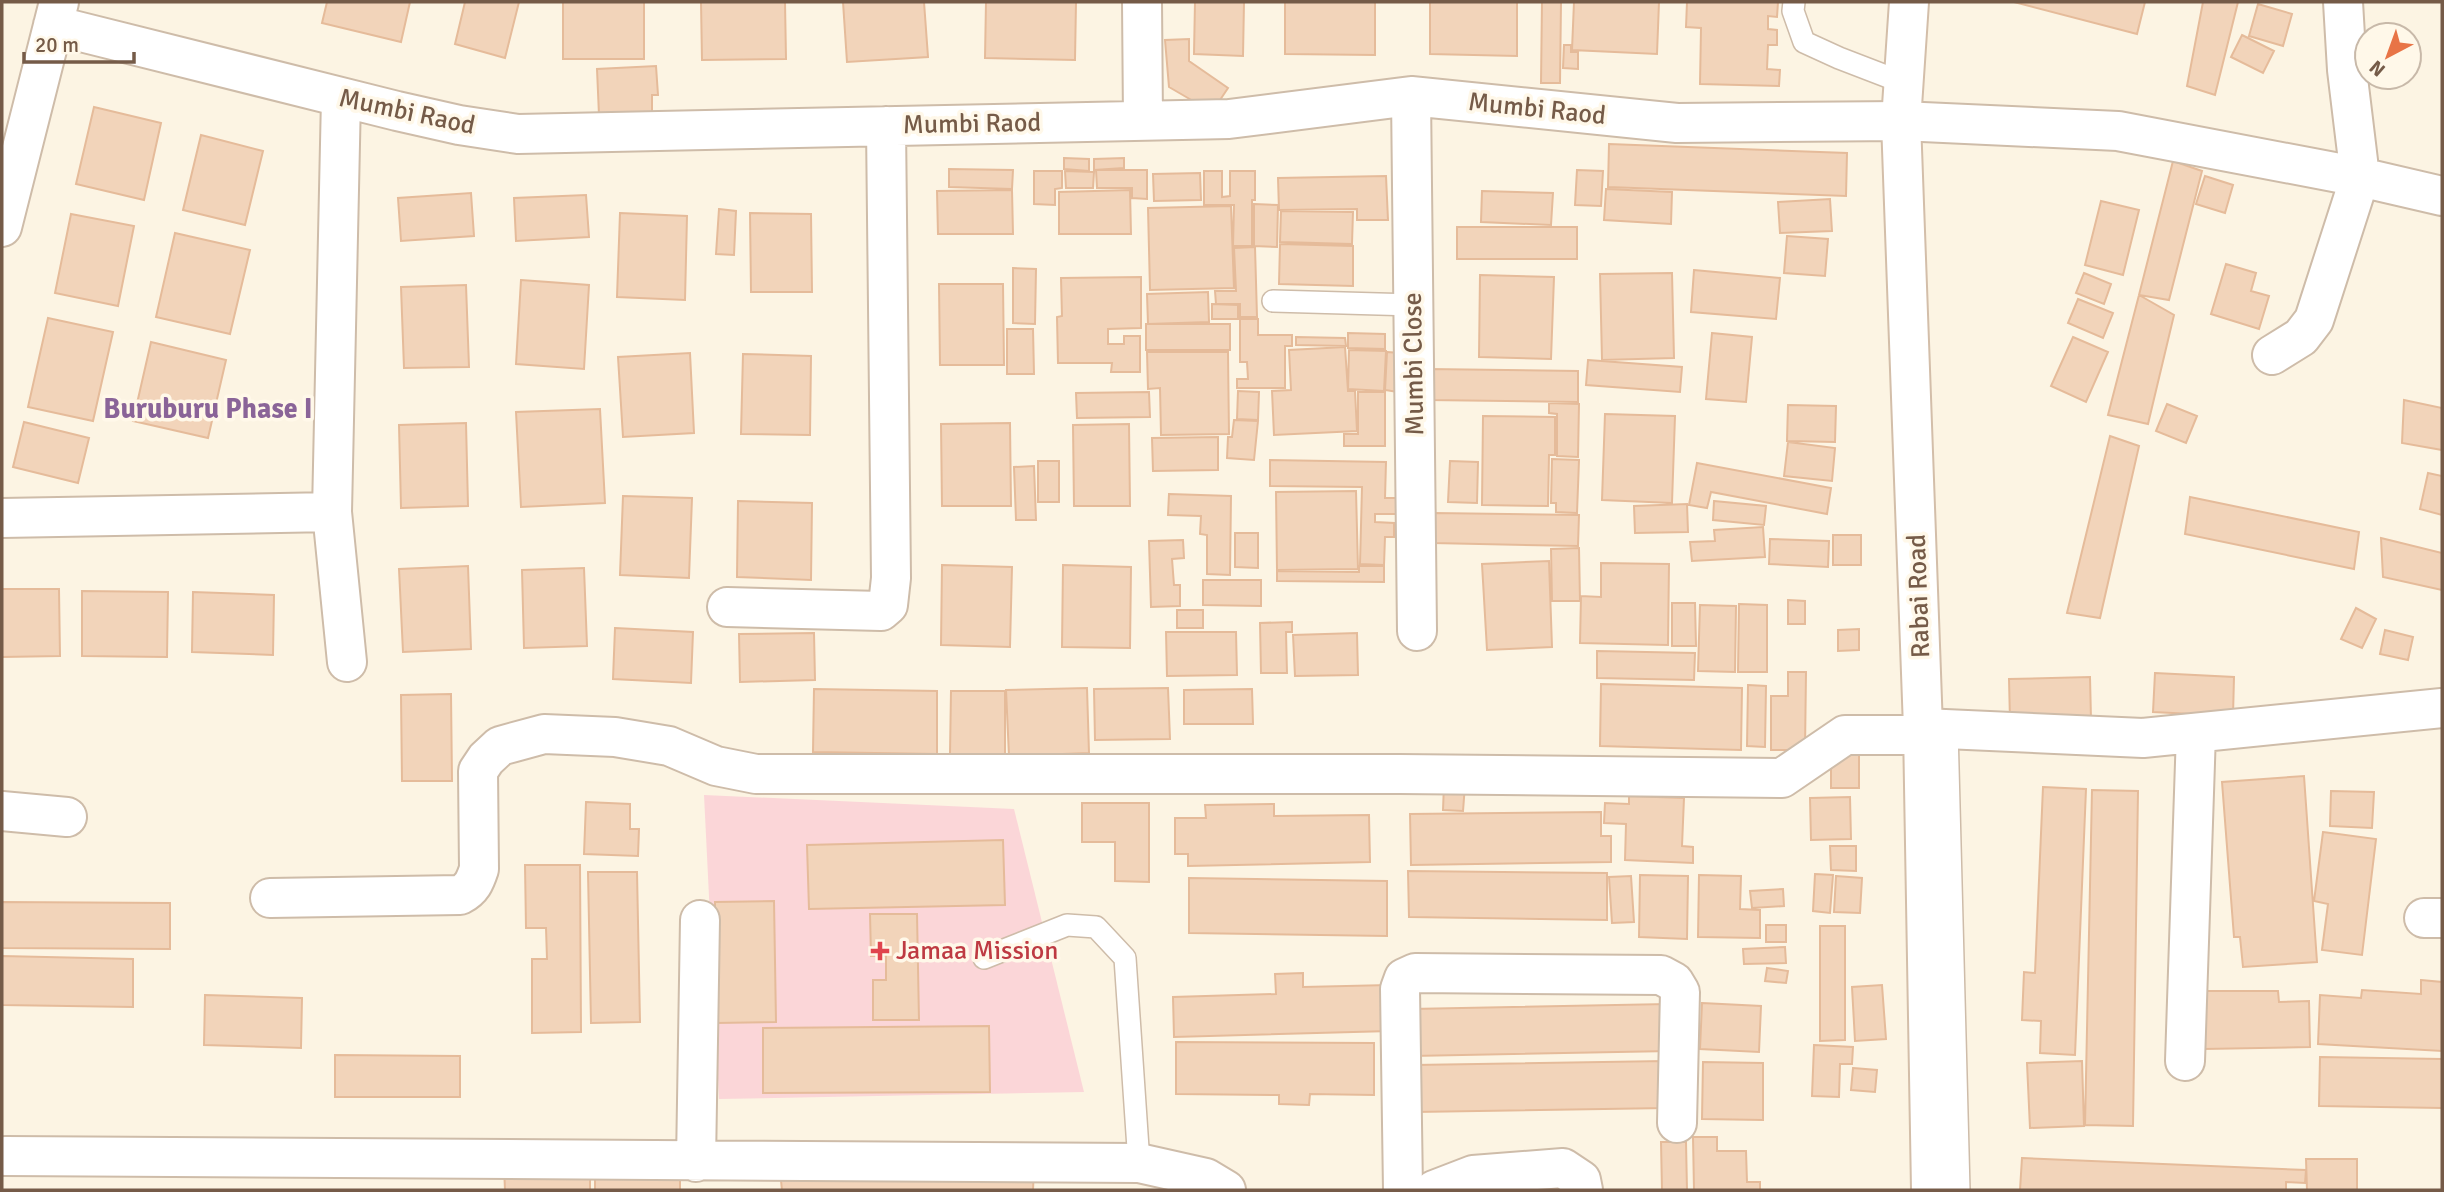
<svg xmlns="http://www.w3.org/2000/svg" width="2444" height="1192" font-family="Signika,sans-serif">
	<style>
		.medical { fill: #fbd6d8 }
		.building { fill: #f2d4ba; stroke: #e5bb9a; stroke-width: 2 }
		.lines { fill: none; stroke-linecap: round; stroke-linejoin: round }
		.lane-casing { stroke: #cebca9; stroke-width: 24 }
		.street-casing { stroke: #cebca9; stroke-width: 42 }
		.secondary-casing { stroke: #d3bea9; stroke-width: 42 }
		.lane { stroke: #fff; stroke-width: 21 }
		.street { stroke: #fff; stroke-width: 38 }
		.secondary { stroke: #fff; stroke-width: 38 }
		.health-dot { fill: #e0444e; stroke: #fff8e9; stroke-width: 2.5 }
		.labels { text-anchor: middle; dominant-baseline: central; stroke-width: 7; stroke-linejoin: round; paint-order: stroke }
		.street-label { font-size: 26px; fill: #755b48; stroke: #fff8e9 }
		.health-label { font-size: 26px; fill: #be3a42; stroke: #fff8e9; text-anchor: start }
		.neighbourhood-label { font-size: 28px; font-weight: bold; fill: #8a6498; stroke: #fff8e9 }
	</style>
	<rect width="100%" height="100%" fill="#fcf4e3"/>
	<path class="medical" d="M704,795L1014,809L1084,1092L719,1099Z"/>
	<path class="building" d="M327,2H410L401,42L322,23Z
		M465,2H519L505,58L455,44Z
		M563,2H644V59H563Z
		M701,2H785L786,59L702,60Z
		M843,2H924L928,57L847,62Z
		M986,2H1076L1075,60L985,58Z
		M1195,2H1244L1243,56L1194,54Z
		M1285,2H1375V55L1285,54Z
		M1430,2H1517V56L1430,54Z
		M1542,2H1561L1560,83H1541Z
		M1574,2H1659L1657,54L1572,50Z
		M1687,2H1778L1777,17L1768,16V29L1777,30V45H1768L1767,69L1780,70L1779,86L1700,84L1701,28L1686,27Z
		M2014,2H2145L2137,34Z
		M2203,2H2238L2215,95L2187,86Z
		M2258,4L2292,14L2283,46L2249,36Z
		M2242,35L2274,51L2263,73L2231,57Z
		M1189,39V61L1228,88L1212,112L1169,87L1165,40Z
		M1564,45H1571V52H1578V69L1563,68Z
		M656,66L658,95H652V113L599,115L597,69Z
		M94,107L161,123L144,200L76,184Z
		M201,135L263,151L245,225L183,210Z
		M1609,144L1847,153L1846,196L1608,187Z
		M1064,158L1089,159V171L1064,169Z
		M1124,158V168L1094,170V159Z
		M2173,161L2202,171L2169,300L2139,295Z
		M949,169L1013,170L1012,189L949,187Z
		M1096,170H1147V199L1132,198V188H1097Z
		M1577,170L1603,171L1601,206L1575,205Z
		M1034,171H1062V188L1055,189V205L1034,204Z
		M1065,171L1094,172L1093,188H1066Z
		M1204,171H1222V197L1230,196V171H1255V200H1252V246H1233L1234,205H1204Z
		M1200,173L1201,200L1154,201L1153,174Z
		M1386,176L1388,220H1357V209L1279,210L1278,178Z
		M2205,176L2233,185L2225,213L2196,204Z
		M1606,189L1672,192L1671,224L1604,220Z
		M1012,190L1013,234H938L937,191Z
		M1130,190L1131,234H1059V192Z
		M1482,191L1553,193L1551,225L1481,222Z
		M471,193L474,236L401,241L398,198Z
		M586,195L589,237L516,241L514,198Z
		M1830,199L1832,231L1780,233L1778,202Z
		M2101,201L2139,210L2123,275L2085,265Z
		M1254,204L1278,205L1277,247L1254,246Z
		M1231,206L1234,288L1150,290L1148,208Z
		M719,209L736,211L734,255L716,254Z
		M1281,211L1353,212L1352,244L1280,242Z
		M620,213L687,216L685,300L617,297Z
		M750,213L811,214L812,292H751Z
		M71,214L134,226L118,306L55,293Z
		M1457,227H1577V259H1457Z
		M175,233L250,250L230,334L156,317Z
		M1787,236L1828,239L1825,276L1784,273Z
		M1280,244L1353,246V286L1279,284Z
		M1255,247L1257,317H1240V304H1216L1215,291H1236L1234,248Z
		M2226,264L2256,273L2251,291L2269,296L2259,329L2211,314Z
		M1013,268L1036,269L1035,324L1013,323Z
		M1694,270L1780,278L1776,319L1691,312Z
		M1672,273L1674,358L1602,360L1600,274Z
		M2084,273L2111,284L2104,304L2076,293Z
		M1480,275L1554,277L1551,359L1479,357Z
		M1141,277V328L1108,329V344H1124V336H1140V372H1111L1112,363H1058L1057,317L1062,316L1061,278Z
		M521,280L589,285L584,369L516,364Z
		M939,284H1003L1004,365H940Z
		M466,285L469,367L404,368L401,287Z
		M1208,292L1209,322L1148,324L1147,294Z
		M2139,295L2174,315L2148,424L2108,415Z
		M2078,299L2113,313L2103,338L2068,323Z
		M1212,304L1238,305V319H1212Z
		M48,318L113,332L93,421L28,407Z
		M1240,319H1258V335H1292V346H1285V388H1237V379H1248L1247,362H1240Z
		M1146,324H1230V350H1146Z
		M1007,329H1033L1034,374H1007Z
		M1348,333L1385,334V349L1348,348Z
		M1712,333L1752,337L1746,402L1706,399Z
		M1296,337L1345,338L1346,346L1296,345Z
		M2073,337L2108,352L2086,402L2051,386Z
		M151,342L226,360L208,438L133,421Z
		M1345,347L1348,391H1355L1357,431L1274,435L1272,391L1291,390L1289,350Z
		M1349,350L1386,351L1384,391L1348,389Z
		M1147,352H1228L1229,434L1161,435L1160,388L1148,389Z
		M1387,352L1400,353L1398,392L1385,390Z
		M690,353L694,433L623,437L618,357Z
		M743,354L811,356L810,435L741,434Z
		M1588,360L1682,367L1680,392L1586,385Z
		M1428,369L1578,371V402L1428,400Z
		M1238,391L1259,392L1258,420L1237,419Z
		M1149,392L1150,417L1077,418L1076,393Z
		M1358,392H1385V446H1344V434H1358Z
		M2404,400L2442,408V450L2402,443Z
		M1549,403L1579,404L1578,457L1557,456V414L1549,413Z
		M2167,404L2197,416L2186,443L2156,431Z
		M1788,405L1836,406L1835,442L1787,441Z
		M600,409L605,503L521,507L516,412Z
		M1605,414L1675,416L1672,503L1602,500Z
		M1483,416L1555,417V455H1549L1548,506L1482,505Z
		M1234,420L1258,421L1254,460L1227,458L1228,437H1232Z
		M24,422L89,438L78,483L13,467Z
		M466,423L468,506L401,508L399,425Z
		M1010,423L1011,506H942L941,424Z
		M1129,424L1130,506H1074L1073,425Z
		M2110,436L2139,446L2100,618L2067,613Z
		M1218,437V470L1153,471L1152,438Z
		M1788,442L1835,448L1832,481L1784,476Z
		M1552,459L1579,460L1577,513L1556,512V503H1551Z
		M1270,460L1386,462L1385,498H1403V514H1375V522L1394,523V537H1385L1384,565L1360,564L1362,487L1270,486Z
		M1038,461H1059V502H1038Z
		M1450,461L1478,462L1477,503L1448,502Z
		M1697,463L1831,488L1827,514L1711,492L1707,508L1689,505Z
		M1034,466L1036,520H1016L1014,467Z
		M2428,473L2442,476V515L2420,509Z
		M1356,491L1358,569L1277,570L1276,492Z
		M1169,494L1231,496L1230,575L1207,574V535L1200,534L1201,516L1168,515Z
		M623,496L692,498L689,578L620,575Z
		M2190,497L2359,532L2354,569L2185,534Z
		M738,501L812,503L811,580L737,577Z
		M1714,501L1766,506L1764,525L1713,520Z
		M1687,504L1688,532L1635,533L1634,506Z
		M1434,513L1579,515L1578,546L1433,543Z
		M1763,527L1765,557L1692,561L1690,542L1715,541L1714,530Z
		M1235,533H1258V568L1235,567Z
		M1833,535H1861V565H1833Z
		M2381,538L2442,553V590L2383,577Z
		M1770,539L1829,541L1828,567L1769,564Z
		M1183,540L1184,558L1172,559L1174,585H1180V606L1151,607L1149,541Z
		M1579,548L1580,601H1552L1551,549Z
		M1549,561L1552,647L1487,650L1482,564Z
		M1601,563L1669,564L1668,645L1580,643L1581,596L1601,597Z
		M942,565L1012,567L1010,647L941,645Z
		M1063,565L1131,567L1130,648L1062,647Z
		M468,566L471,649L403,652L399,569Z
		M1359,566H1384V582L1277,581V571L1359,572Z
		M584,568L587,646L524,648L522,570Z
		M1203,580H1261V606L1203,605Z
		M2,589H59L60,656L2,657Z
		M82,591L168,592L167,657L82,656Z
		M193,592L274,595L273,655L192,652Z
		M1788,600L1805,601V624H1788Z
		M1672,603H1695L1696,646H1672Z
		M1739,604L1767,605V672H1738Z
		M1700,605L1736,606L1735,672L1698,671Z
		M2356,608L2376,619L2362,648L2341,639Z
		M1177,610H1203V628H1177Z
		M1292,622V632H1286L1287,673H1261L1260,623Z
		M615,628L693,632L691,683L613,679Z
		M1859,629V650L1838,651V630Z
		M2385,630L2413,637L2408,660L2380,654Z
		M1166,632H1236L1237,675L1167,676Z
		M814,633L815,680L740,682L739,634Z
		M1357,633L1358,675L1295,676L1293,635Z
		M1597,651L1695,653L1694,680L1597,678Z
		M1788,672H1806L1805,750H1771V696H1788Z
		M2155,673L2234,677L2233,716L2153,712Z
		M2090,677L2091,719L2010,721L2009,679Z
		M1601,684L1742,688L1741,750L1600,746Z
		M1748,685L1766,686L1765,747L1747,746Z
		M1087,688L1089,753L1009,756L1006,690Z
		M1168,688L1170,739L1095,740L1094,689Z
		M814,689L937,691V754L813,752Z
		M1252,689L1253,724H1184V690Z
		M951,691H1005V755L950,754Z
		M451,694L452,781H402L401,695Z
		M1831,754H1859V788H1831Z
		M2304,776L2317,962L2243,967L2240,937H2234L2222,782Z
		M1444,784L1465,785L1463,811L1443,810Z
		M2043,787L2086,789L2075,1055L2040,1053L2041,1021L2022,1020L2024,972L2035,973Z
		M2092,790L2138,791L2133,1126L2085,1125Z
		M2331,791L2374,792L2372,828L2330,826Z
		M1629,796L1684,798L1682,846L1693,847V863L1625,860L1626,824L1604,823L1605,803L1629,804Z
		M1850,797L1851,839L1811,840L1810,798Z
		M586,802L630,804V829H639L638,856L584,854Z
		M1082,803H1149V882L1115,881V842H1082Z
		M1274,804V816L1369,815L1370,862L1188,866V854H1175V818H1206L1205,805Z
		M1601,812V836H1611V862L1411,865L1410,814Z
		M2323,832L2376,839L2362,955L2322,950L2328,904L2314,901Z
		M1003,840L1005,905L809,909L807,845Z
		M1830,846H1856V871L1831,870Z
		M525,865H580L581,1032L532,1033V959H547L546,928H526Z
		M1408,871L1607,873V920L1409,917Z
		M588,872H637L640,1022L591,1023Z
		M1815,874L1833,875L1830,913L1813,911Z
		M1640,875L1688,876L1687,939L1639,937Z
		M1699,875L1741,876L1740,909L1760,910V938L1698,937Z
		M1631,876L1634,922L1612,923L1609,877Z
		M1836,876L1862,878L1860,913L1834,912Z
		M1189,878L1387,881V936L1189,933Z
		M1783,889L1784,906L1752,908L1750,891Z
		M774,901L776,1022L716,1023L715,902Z
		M2,902L170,903V949L2,948Z
		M870,914H917L919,1020H873V980H886V956H871Z
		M1766,925H1786V942H1766Z
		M1820,926H1845V1040L1820,1041Z
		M1785,947L1786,963L1744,964L1743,949Z
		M2,956L133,959V1007L2,1005Z
		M1767,968L1788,971L1786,983L1765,981Z
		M1303,973V987L1389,985L1390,1031L1174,1037L1173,997L1276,994L1275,974Z
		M2421,980L2442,982V1051L2318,1044L2320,995L2361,998L2362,990L2421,994Z
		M1882,985L1886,1039L1855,1041L1852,987Z
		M2203,991H2278L2279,1002L2309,1001L2310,1047L2204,1049Z
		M205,995L302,998L301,1048L204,1045Z
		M1702,1003L1761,1006L1759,1052L1700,1049Z
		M1668,1004L1670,1051L1412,1056L1411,1009Z
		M989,1026L990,1092L763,1093V1028Z
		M1176,1042L1374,1043V1095L1310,1094L1309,1105L1279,1104V1095L1176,1094Z
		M1814,1045L1853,1047L1852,1064H1840L1839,1097L1812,1096Z
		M335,1055L460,1056V1097H335Z
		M2320,1057L2442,1059V1108L2319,1106Z
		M1665,1061L1667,1108L1415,1112L1414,1065Z
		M2082,1061L2084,1126L2030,1128L2027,1063Z
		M1703,1062L1763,1063V1120L1702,1119Z
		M1853,1068L1877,1070L1875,1092L1851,1090Z
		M1693,1137H1717V1151H1746L1747,1182H1760V1190H1694Z
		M1661,1142H1686L1687,1190H1662Z
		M2022,1158L2306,1170L2305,1183L2286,1182V1190H2020Z
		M2306,1159H2357V1190H2307Z
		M504,1166L590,1169V1190H505Z
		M680,1166V1190H595V1171Z
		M1034,1167L1033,1190H782L780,1171Z"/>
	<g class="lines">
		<defs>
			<path id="lane" d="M1794,2L1793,11L1804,42L1839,58L1904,83
				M1273,301L1414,305
				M1947,729L1959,1190
				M984,958L1067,925L1096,927L1125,958L1139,1163"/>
			<path id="street" d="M1142,2L1143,120
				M2343,2L2347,70L2360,177L2442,196
				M53,25L397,111L459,125L518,134L1229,119L1411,96L1677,123L1901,121L2118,131L2360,177L2314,320L2301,337L2272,355
				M1411,96L1417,631
				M2,227L59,2
				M332,512L341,98
				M2,518L332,512L347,662
				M727,607L881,611L888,605L891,578L886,126
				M1923,728L2143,738L2442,708
				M2,811L67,817
				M270,898L460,895C472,889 475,881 479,869L478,771L486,759L500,746L544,734L615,737L669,746L716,766L756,774H1400L1782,778L1845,735H1924
				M2424,918H2442
				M2185,1061L2196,733
				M5,1156L1139,1163L1206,1178L1226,1190
				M696,1162L700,920
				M1403,1190L1400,989L1404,978L1415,973L1661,975L1674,982L1680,992L1677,1123
				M1434,1190L1473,1175L1563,1168L1581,1180L1583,1190"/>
			<path id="secondary" d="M1909,2L1901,121L1923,728L1931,1190"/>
		</defs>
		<use href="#lane" class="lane-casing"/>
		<use href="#street" class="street-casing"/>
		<use href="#secondary" class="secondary-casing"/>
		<use href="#lane" class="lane"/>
		<use href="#street" class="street"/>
		<use href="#secondary" class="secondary"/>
	</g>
	<path class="health-dot" d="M876.5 940.5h7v7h7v7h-7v7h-7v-7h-7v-7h7z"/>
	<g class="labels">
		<g class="street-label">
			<text transform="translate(1537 109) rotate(6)">Mumbi Raod</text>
			<text transform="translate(407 112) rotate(12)">Mumbi Raod</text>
			<text transform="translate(972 124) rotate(-1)">Mumbi Raod</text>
			<text transform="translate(1414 364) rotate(-91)">Mumbi Close</text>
			<text transform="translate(1919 596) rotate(-92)">Rabai Road</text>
		</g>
		<g class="health-label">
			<text x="896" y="951">Jamaa Mission</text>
		</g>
		<g class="neighbourhood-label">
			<text x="208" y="409">Buruburu Phase I</text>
		</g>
	</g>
	<rect width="2444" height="1192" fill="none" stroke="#755b48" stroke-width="7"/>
	<g transform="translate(2388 56) rotate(221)"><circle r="33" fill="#fff8e9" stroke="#c8b9a9" stroke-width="2"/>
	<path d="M0-5L12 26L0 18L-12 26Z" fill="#e87446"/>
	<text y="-10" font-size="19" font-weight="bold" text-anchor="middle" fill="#755b48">N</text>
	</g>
	<path d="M24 52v10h110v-10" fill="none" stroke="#755b48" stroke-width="3.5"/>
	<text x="35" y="52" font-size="21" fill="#755b48" stroke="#fff8e9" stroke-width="5" paint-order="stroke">20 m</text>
</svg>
